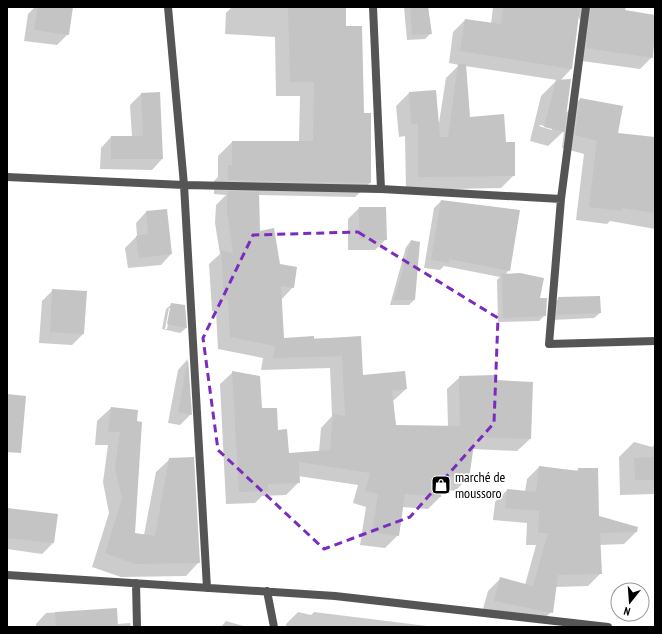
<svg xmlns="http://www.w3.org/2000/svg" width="662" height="634" font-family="'PT Sans Narrow',sans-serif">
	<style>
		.shadow { fill: #0003; fill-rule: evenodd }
		.building { fill: #c4c4c4 }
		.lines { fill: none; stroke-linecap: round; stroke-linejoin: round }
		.minor { stroke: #555; stroke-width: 8 }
		.marked { fill: none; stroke: #7b2cbf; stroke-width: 3; stroke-dasharray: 8 5; stroke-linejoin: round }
		.labels { text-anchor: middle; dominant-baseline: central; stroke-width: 3.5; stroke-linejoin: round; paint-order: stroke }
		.poi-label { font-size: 14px; fill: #000; stroke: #fff; text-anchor: start }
	</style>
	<rect width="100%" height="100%" fill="#fff"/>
	<path class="shadow" d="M35,7H61L68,34L57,45L24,41L28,14Z
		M232,7H345V27L363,114L370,183L355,197L258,195L259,232L293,287L281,300L283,339L360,338L362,376L406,389L393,401L395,426H448L447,389L460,377L495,381L530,439L517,451L472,449L468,478L455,491L441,489L440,497L428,509L402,507L398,535L385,548L360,545L366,507L353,503L358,485L298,476L299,482L286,495L262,496L255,503L226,504L220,384L233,372L277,431L288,455L319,452L321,428L332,416L330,368L261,370L263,358L218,349L216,312L212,311L209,264L220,254L215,223L216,205L226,195L214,194V181L218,177V156L232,142H299L300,96H276L275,37L225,34L226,13Z
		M404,7H428L431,33L425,39L407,40Z
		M493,7H625L624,11L655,16V39L652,57L640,69L575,60L580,20L578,16L571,69L560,81L566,113L580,99L617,134L655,138V229L610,221L607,224L576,220L584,154L562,148L564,131L548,146L530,141L541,96L557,80L465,66L469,118L506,143L514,175L501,188L406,190L405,136L399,137L396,106L409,93L439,123L446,78L459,65L449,63L453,32L465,20L491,24ZM540,125L552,128V130L539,126Z
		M141,94L162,159L152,170L100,169L101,148L111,137H132L130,105Z
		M441,201L509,270L505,275L538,299L545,315L539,321L498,322L497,280L500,277L444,266L440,270L424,268L434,208Z
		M359,208L386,239L375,250H348V219Z
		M146,212L171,254L161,265L128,268L125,248L137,236L136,223Z
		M411,241L414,300L409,305H390L406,247Z
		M53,290L85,292L83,334L72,345L39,343L42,301Z
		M559,298L600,313L594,318L552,320L553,304Z
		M172,304L184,306L186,328L180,333L162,329L166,309ZM169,308H171L167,329H165Z
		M187,360L191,414L180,425L168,423L178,370Z
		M111,408L136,422L134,534L144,535L156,472L170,459L199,562L186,576L121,577L92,567L109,513L103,482L108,445H95L97,421Z
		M634,442L652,447L655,444V494L620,495L619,457Z
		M539,467L576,471L579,469L598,517L636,532L624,544L600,545L601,573L588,586L555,587L552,611L540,623L483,609L488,591L501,578L525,585L536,545H526L527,523L493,520L495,502L507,490L525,492L527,479Z
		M7,509L53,543L42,554L7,549Z
		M116,609L117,624L130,623L131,627H36V624L46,613Z
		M298,612L311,615L314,612L435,627H286V624Z
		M226,621L247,627H221Z"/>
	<path class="building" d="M38,7H73L69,35L34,30Z
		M288,7H346V26H362L364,113H371V183L228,180V165H232V141H313L314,82H290Z
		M410,7H428L432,34L412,35Z
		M503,7H580L572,69L460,51L465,19L501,24Z
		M591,7H626L625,10L655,15L653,58L586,48Z
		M458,64H466L470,117L504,114L506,142H515V176L418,177V124H411L409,92L436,90L440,137H448Z
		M571,79L564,132L544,127L556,80Z
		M160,92L163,159H111V136H143L141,93Z
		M580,98L623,106L618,133L655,137V213L622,208V211L589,207L597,141L575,135Z
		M228,191L259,192L260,231L274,228L280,264L297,267L294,288L281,286L284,338L314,336V339L361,336L363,375L405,371L407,389L392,390L396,425L460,426L459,376L496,375V380L533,382L531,439L475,437L469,479L444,475L441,497L405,494L399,536L372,532L378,494L365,491L370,473L299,462L300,483L268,484V491L239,492L232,371L260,376L262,408H277L278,430L287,429L289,453L330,450L333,414L345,416L342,356L273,358L275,346L230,337L228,300L224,299L221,250L233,253L227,210Z
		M441,200L520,210L510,271L449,259V263L431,260Z
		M359,207H386L387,240L359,239Z
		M167,209L172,254L139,258L136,236L148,234L146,211Z
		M411,240L420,242L415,300H394Z
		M520,273L544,278L540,298H547L546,316L503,318L502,274Z
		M52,289L87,291L84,334L50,332Z
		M600,296L601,313L557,315L558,297Z
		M171,303L185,305L187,328L167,324Z
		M188,358L192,415L178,412Z
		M7,394L26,396L21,453L7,452Z
		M111,407L138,410L137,421L142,422L135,533L155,536L169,458L194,457L200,563L135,564L105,553L122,499L115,468L120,432H108Z
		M655,457V480H635L634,458Z
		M539,466L579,471L578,468H598L599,516L638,527L637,532L600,533L602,574L558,575L553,613L494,601L500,577L533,586L548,533H538L539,511L505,508L507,489L536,492Z
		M7,508L58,514L54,543L7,538Z
		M117,608L118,627H56L55,612Z"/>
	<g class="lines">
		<path class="minor" d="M168,7L184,185L207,588
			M373,7L381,189
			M586,7L561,199L549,344L655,341
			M7,177L184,185L381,189L561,199
			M7,575L335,596L608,627
			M136,583L137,627
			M267,591L274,627"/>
	</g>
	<path class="marked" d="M358,232L498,318L494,423L410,517L324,549L218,450L203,338L253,235Z"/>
	<defs>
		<symbol id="shop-square" viewBox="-11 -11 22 22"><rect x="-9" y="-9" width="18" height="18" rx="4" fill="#000" stroke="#fff"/><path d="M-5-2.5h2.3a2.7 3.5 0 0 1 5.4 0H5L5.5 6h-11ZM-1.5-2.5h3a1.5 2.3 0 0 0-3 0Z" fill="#fff"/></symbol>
	</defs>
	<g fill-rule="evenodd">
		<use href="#shop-square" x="430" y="474" width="22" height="22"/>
	</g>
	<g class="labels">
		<g class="poi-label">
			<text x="455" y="477">marché de<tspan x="455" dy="16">moussoro</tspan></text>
		</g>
	</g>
	<rect width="662" height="634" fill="none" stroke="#000000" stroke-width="16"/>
	<g transform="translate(630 602) rotate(197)"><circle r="19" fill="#ffffff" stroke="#999999"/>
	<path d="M0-3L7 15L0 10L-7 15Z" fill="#000000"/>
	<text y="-6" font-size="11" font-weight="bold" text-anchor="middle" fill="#000000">N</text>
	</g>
</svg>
